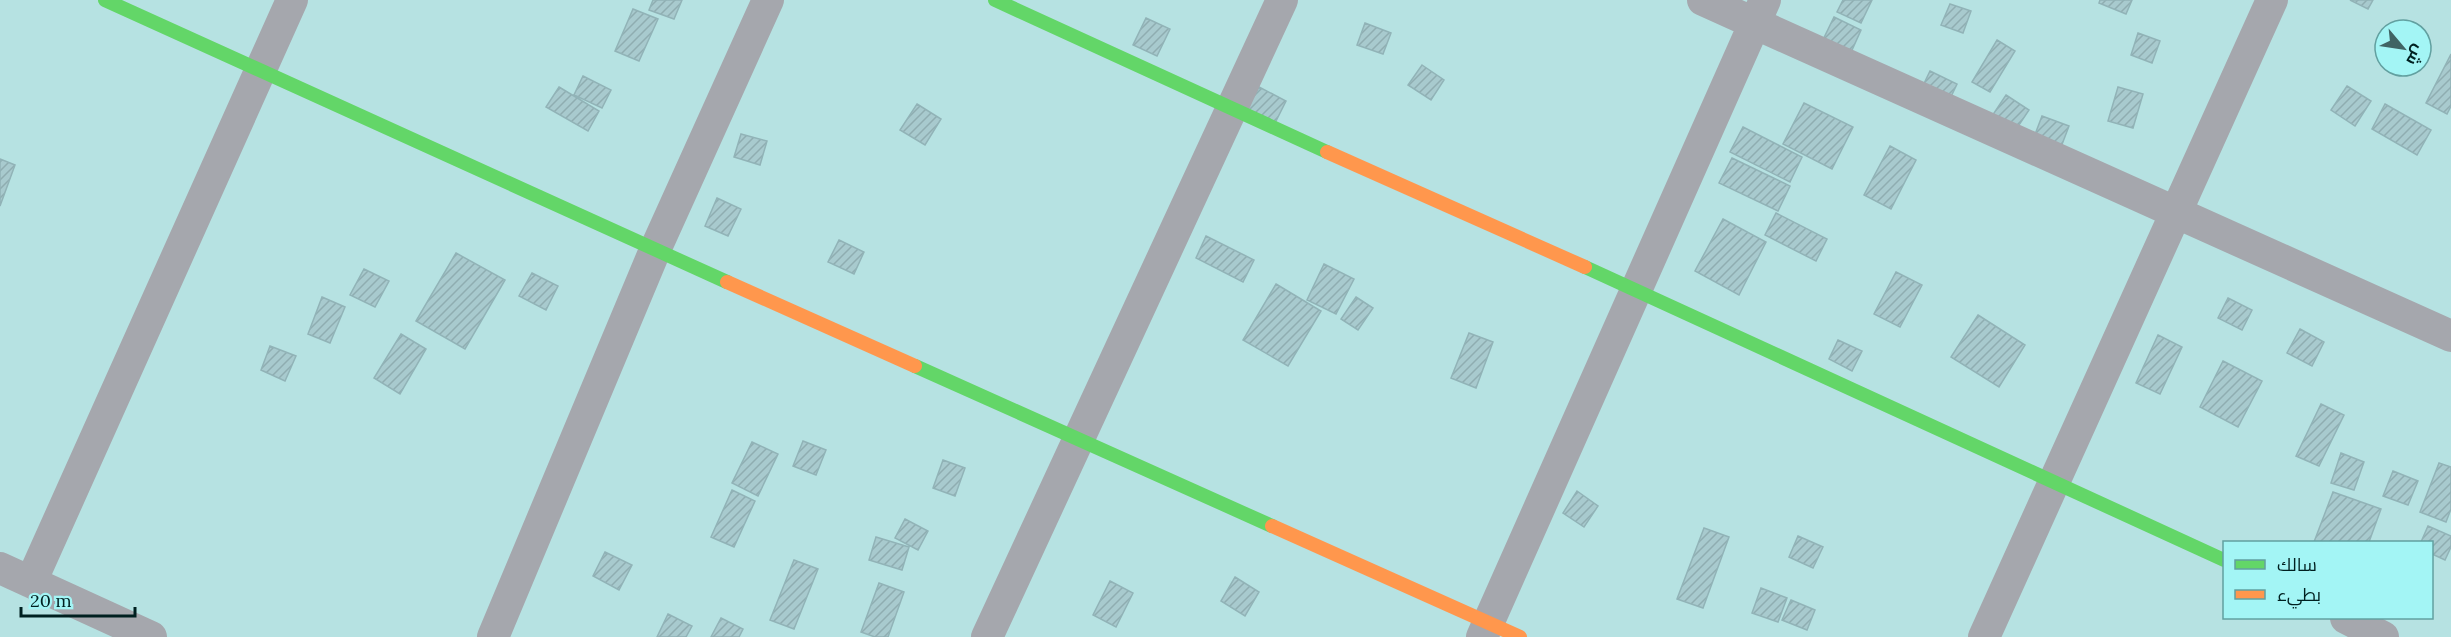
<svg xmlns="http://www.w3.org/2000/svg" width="2451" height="637" font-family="Lora,Cairo,serif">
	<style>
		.building { fill: url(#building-hatch); stroke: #91b3b7; stroke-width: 1.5 }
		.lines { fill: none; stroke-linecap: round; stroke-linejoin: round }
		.street { stroke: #a5a7ad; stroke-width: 32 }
		.fast { stroke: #63d668; stroke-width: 14 }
		.slow { stroke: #ff974d; stroke-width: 14 }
	</style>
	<defs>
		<pattern id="building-hatch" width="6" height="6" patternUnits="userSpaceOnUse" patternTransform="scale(1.5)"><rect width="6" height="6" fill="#a8cace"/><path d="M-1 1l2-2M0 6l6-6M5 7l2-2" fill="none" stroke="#8fadb1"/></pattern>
	</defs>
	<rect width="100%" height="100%" fill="#b6e2e2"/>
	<path class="building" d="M653,0H682L674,19L649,10Z
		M1843,0H1872L1861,23L1837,12Z
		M2100,0H2132L2126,14L2099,3Z
		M2350,0H2373L2368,9Z
		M1950,4L1971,11L1963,33L1941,25Z
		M633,9L658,19L639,61L615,51Z
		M1834,17L1861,30L1848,59L1820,46Z
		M1146,18L1170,29L1157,56L1133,45Z
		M1365,23L1391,33L1383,54L1357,45Z
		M2138,33L2160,41L2152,63L2131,55Z
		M1997,40L2015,51L1990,92L1972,82Z
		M2451,54V106L2447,114L2426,103Z
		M1422,65L1444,80L1431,100L1408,85Z
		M1930,71L1957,84L1947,105L1920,92Z
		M583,76L611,90L602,108L574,95Z
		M2347,86L2371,101L2355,126L2331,110Z
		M559,87L599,111L588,131L546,107Z
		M1259,87L1286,101L1275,123L1247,109Z
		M2118,87L2143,94L2133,128L2108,121Z
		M2006,95L2029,110L2015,131L1992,116Z
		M1804,103L1853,127L1832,169L1783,144Z
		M917,104L941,119L925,145L900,130Z
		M2385,104L2431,130L2417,155L2372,129Z
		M2042,116L2069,126L2058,155L2031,145Z
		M1743,127L1802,157L1790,182L1730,152Z
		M741,134L767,141L760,165L734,157Z
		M1890,146L1916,160L1891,209L1864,195Z
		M1732,158L1790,186L1778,211L1719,183Z
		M0,159L15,165L0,206Z
		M717,198L741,209L728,236L705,226Z
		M1776,213L1827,239L1816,261L1765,235Z
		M1723,219L1766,242L1739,295L1695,271Z
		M1206,236L1254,260L1243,282L1196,258Z
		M839,240L864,252L854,274L828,262Z
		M456,253L505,280L465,349L416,321Z
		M1324,264L1354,279L1336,314L1307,300Z
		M364,269L389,281L375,307L350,295Z
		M1896,272L1922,285L1900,327L1874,314Z
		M532,273L558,286L546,310L519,296Z
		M1276,284L1321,311L1288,366L1243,340Z
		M322,297L345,307L330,343L308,334Z
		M1356,297L1373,308L1358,330L1341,319Z
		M2228,298L2252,310L2242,330L2218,318Z
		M1978,315L2025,345L1999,387L1951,357Z
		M2300,329L2324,342L2312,366L2287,353Z
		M1469,333L1493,342L1476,388L1451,378Z
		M401,334L426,349L400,394L374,378Z
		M2158,335L2182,347L2160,394L2136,383Z
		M1838,340L1862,351L1852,371L1829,359Z
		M270,346L296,356L285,381L261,370Z
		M2223,361L2262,381L2238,427L2200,407Z
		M2321,404L2344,415L2319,466L2296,456Z
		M803,441L826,450L816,475L793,466Z
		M752,442L778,454L758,496L732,483Z
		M2341,453L2364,462L2354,490L2331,483Z
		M943,460L965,468L955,496L933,488Z
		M2439,463L2451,467V509L2446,522L2420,512Z
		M2393,471L2418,481L2408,505L2383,496Z
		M732,490L755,501L734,547L711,537Z
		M1577,491L1598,506L1584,527L1563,513Z
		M2333,492L2381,509L2369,542H2314Z
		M905,519L928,531L918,550L895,538Z
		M2428,526L2451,536V547L2445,560L2432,554V542H2421Z
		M1704,528L1729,537L1703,608L1677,599Z
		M1798,536L1823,547L1813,568L1789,557Z
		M876,537L909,547L902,570L869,560Z
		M605,552L632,565L619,590L593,576Z
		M794,560L818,569L794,629L770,620Z
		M1235,577L1259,592L1245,616L1221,601Z
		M1110,581L1133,593L1116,627L1093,615Z
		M879,583L904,592L888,637H875L861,632Z
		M1761,588L1787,598L1778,622L1752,613Z
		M1791,600L1815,610L1807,630L1782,620Z
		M668,614L692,626L686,637H657Z
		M721,618L743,629L739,637H711Z"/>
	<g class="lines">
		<path class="street" d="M1703,0L2451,336
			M0,568L151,637
			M31,582L292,0
			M2346,618L2383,637
			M493,637L655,250L768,0
			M987,637L1282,0
			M1482,637L1765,0
			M1984,637L2272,0"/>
		<path class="fast" d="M105,0L727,282
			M995,0L1327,152
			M1585,267L2224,560
			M915,366L1272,526"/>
		<path class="slow" d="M1327,152L1585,267
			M727,282L915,366
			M1272,526L1520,637"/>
	</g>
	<rect x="2223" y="541" width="210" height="78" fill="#a3f5f5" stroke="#62a0a0" stroke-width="1.5"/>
	<rect x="2235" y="560" width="30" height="9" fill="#63d668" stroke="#62a0a0" stroke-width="1.5"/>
	<text x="2277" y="571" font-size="18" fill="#002020">سالك</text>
	<rect x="2235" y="590" width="30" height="9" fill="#ff974d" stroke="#62a0a0" stroke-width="1.5"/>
	<text x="2277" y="601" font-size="18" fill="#002020">بطيء</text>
	<g transform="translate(2403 48) rotate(119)"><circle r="28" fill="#a3f5f5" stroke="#62a0a0" stroke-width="1.5"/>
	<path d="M0-4.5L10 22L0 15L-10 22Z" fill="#406464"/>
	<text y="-9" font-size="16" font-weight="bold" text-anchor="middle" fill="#002020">ش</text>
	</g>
	<path d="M21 607v9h114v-9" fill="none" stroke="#002020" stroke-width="3"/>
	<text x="30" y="607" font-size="18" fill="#002020" stroke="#a3f5f5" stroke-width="4.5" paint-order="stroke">20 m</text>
</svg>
